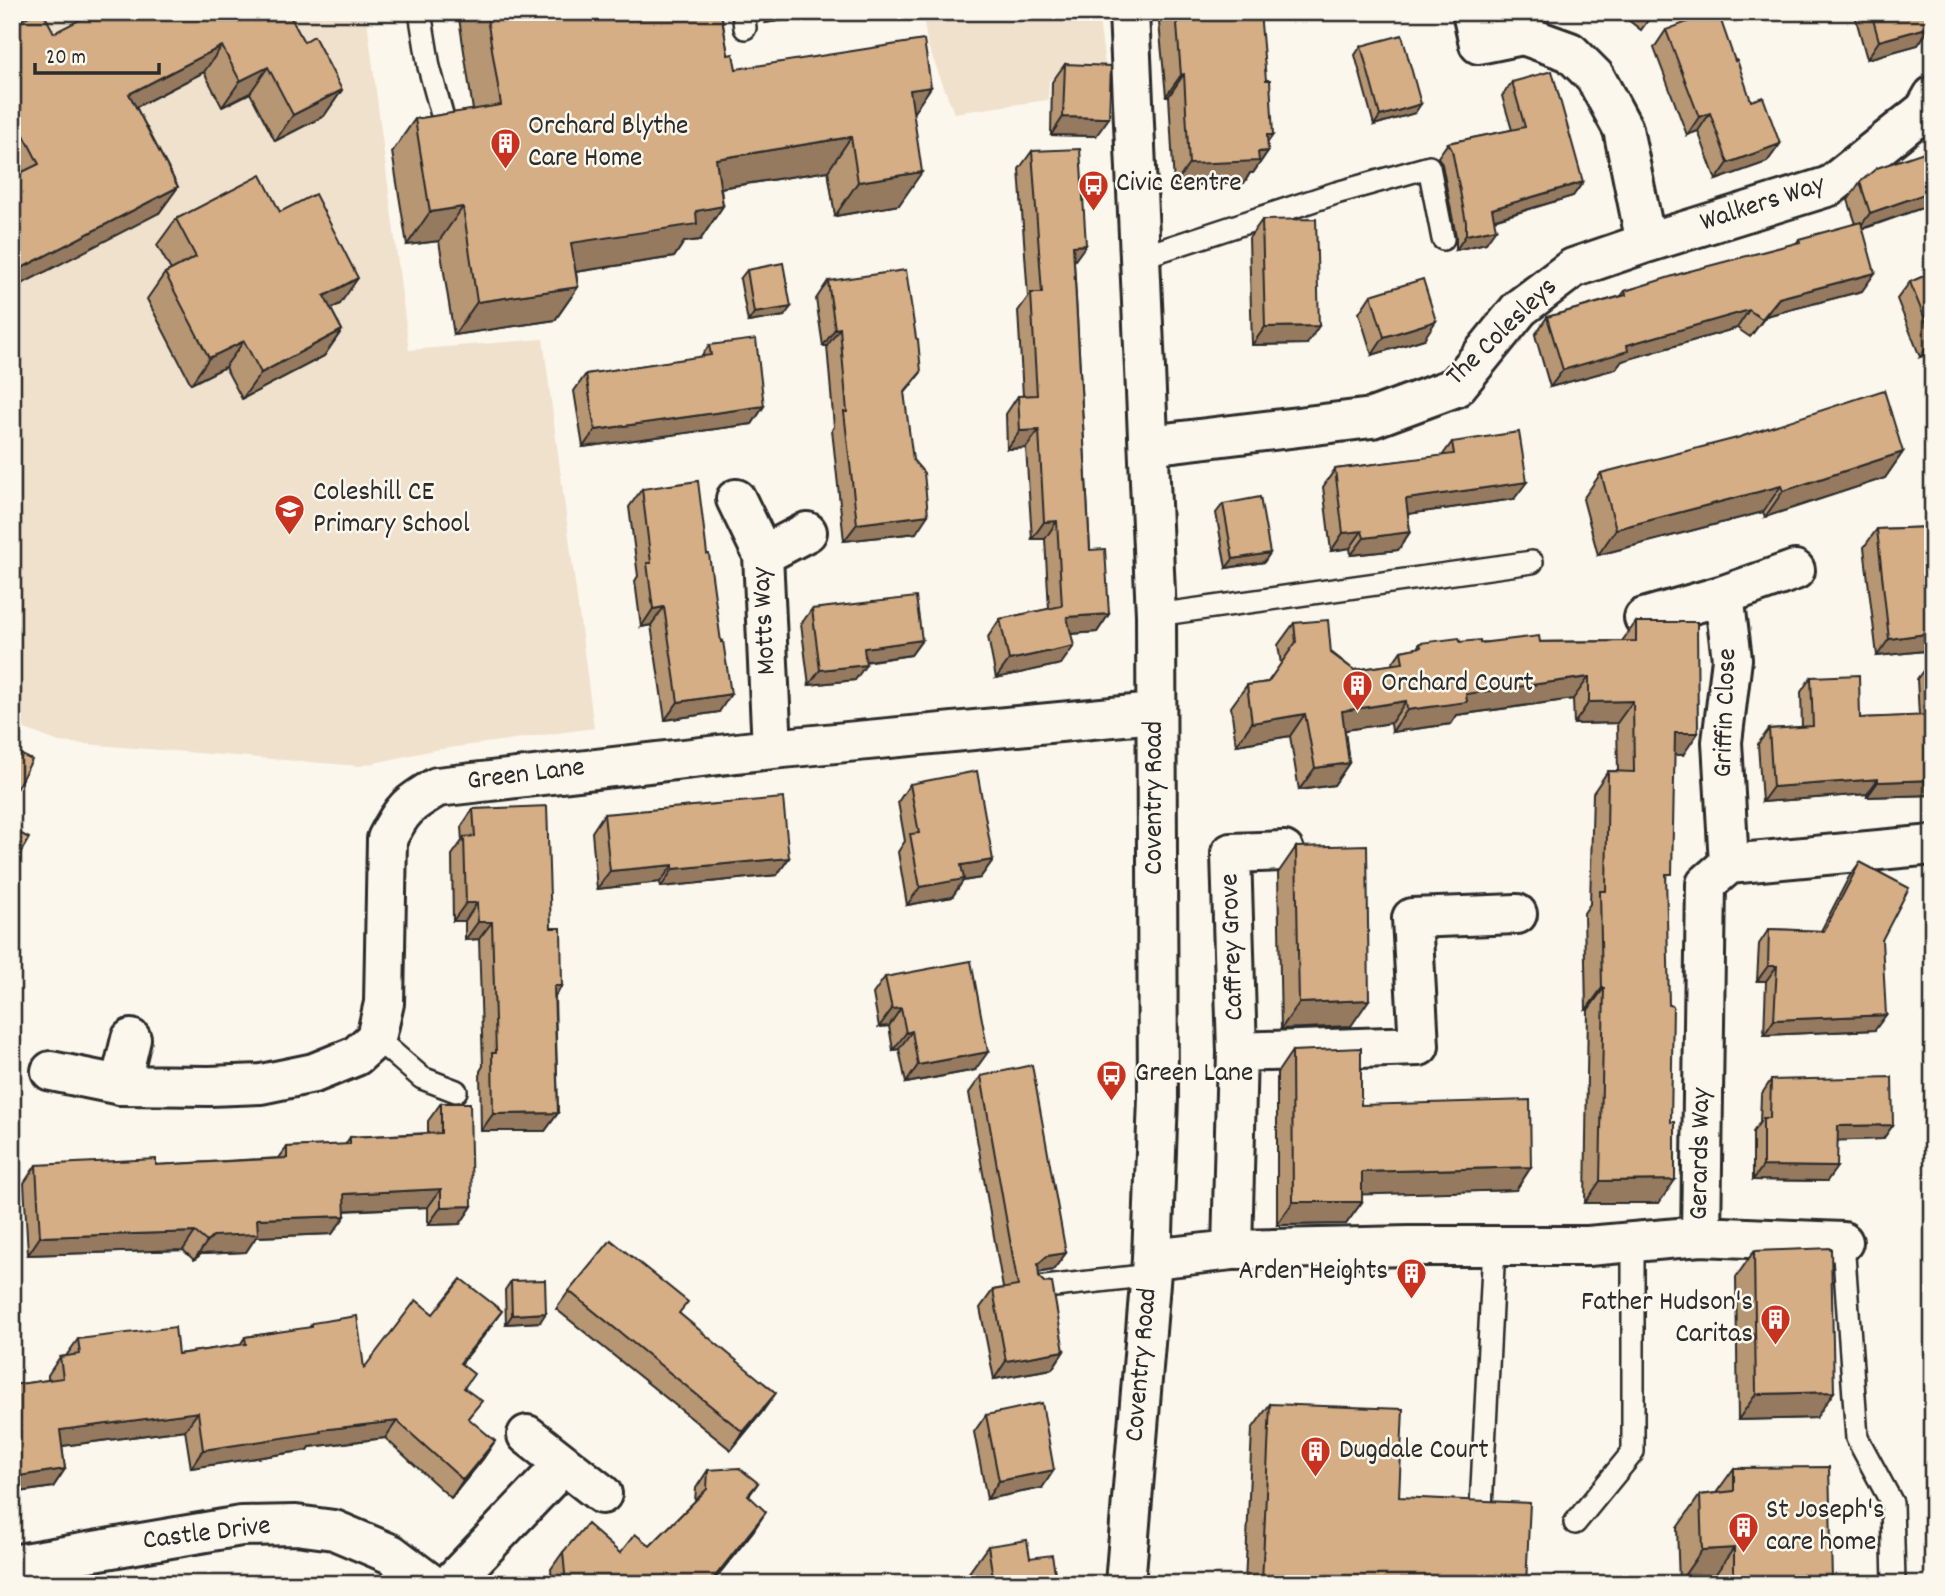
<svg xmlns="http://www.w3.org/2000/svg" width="1945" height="1596" font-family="Dekko,sans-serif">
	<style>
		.built { fill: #f0e1cd }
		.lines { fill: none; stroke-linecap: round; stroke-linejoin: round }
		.lane-casing { stroke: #2b2b2b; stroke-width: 26 }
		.street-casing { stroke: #2b2b2b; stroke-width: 44 }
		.secondary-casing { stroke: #2b2b2b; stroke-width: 44 }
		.lane { stroke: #fbf7ec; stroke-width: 21 }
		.street { stroke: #fbf7ec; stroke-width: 38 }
		.secondary { stroke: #fbf7ec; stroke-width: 38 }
		.wall { fill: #b79673; stroke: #2b2b2b; stroke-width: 2 }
		.shaded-wall { fill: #957a5e; stroke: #2b2b2b; stroke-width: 2 }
		.building { fill: #d5ae86; stroke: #2b2b2b; stroke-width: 2 }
		.labels { text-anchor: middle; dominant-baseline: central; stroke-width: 5; stroke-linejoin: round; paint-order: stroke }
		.poi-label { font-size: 28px; fill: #2b2b2b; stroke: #fbf7ec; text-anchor: start }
		.street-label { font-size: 28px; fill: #2b2b2b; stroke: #fbf7ec }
	</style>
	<rect width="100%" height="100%" fill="#fbf7ec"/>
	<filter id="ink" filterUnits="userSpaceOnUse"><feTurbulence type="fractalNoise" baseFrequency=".0143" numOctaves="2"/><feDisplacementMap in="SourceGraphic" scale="14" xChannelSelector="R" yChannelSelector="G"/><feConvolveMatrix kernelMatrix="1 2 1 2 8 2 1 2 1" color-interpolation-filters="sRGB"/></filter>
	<g filter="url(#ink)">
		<path class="built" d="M12,12H366L409,350L543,339L594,728L434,750L360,766L59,742L12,724Z
			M922,12H1098L1106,73L1049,80L1048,100L954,113L928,46Z"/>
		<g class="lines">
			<defs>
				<path id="lane" d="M420,12L429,67L444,122
					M743,12L745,28
					M1141,257L1336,193L1429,167L1443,239
					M1156,615L1532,562
					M376,1038L422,1078L456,1091
					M1843,1242L1857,1438L1892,1503L1894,1584
					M1037,1288L1151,1275
					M1481,1508L1494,1246
					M1575,1523L1633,1452V1242"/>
				<path id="street" d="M1646,243L1830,186L1925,110L1933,96
					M1149,445L1372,418L1456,387L1520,308L1573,268L1646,243L1623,129L1595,77L1570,52L1523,35L1479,44L1472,12
					M736,499L763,555L772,749
					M763,555L807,532
					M1644,618L1724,595
					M1729,864L1722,742L1732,659L1724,595L1795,570
					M1237,1052L1419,1046L1412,918L1517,914
					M51,1071L120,1085L209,1086L261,1084L314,1073L356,1056L376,1038L384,1003L387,839C402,809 408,804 437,787L772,749L1155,713
					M120,1085L131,1039
					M1701,1236L1843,1242
					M1232,1250L1237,1052L1231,853L1284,851
					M1152,1259L1232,1250L1409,1246H1588L1701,1236L1706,884L1729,864L1933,845
					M527,1435L602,1494
					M12,1565L241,1526L296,1525L334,1530L391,1554L431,1584
					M450,1584L564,1464"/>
				<path id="secondary" d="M1125,1584L1152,1259L1158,1098L1156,615L1129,12"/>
			</defs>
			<use href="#lane" class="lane-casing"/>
			<use href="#street" class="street-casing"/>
			<use href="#secondary" class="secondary-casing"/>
			<use href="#lane" class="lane"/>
			<use href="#street" class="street"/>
			<use href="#secondary" class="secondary"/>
		</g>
		<path class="wall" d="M458,12H721L728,55L736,69L931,87L913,113L899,205L835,216L828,171L721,188L723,206L700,240L684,242L674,257L576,272L578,287L555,320L454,335L439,241L407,245L392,152L415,119L473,110Z
			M764,12H834L765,23Z
			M1158,12H1260L1268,151L1253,173H1250L1244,183L1174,186L1169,96H1166Z
			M1618,12H1654L1641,30Z
			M1854,12H1926L1930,27L1918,45L1867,59Z
			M12,25L54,33L304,42L342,90L324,116L275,141L250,93L222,107L204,72L136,107L178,187L159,213L14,176L12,173Z
			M1666,30L1735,61L1751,101L1780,144L1767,162L1716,180L1698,131L1687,135L1654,48Z
			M1361,46L1415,113L1374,125L1355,55Z
			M1065,64L1096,136L1051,135L1052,82Z
			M1512,82L1583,182L1573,196L1494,220L1486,243L1456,250V236L1442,164L1438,157L1448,143L1512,130L1502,96Z
			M1032,151L1074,261L1090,550L1109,614L1097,632L1071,634L1061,664L996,678L988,637L1000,619L1049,609L1045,539H1032L1026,448L1007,449L1006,414L1018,396H1023L1018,311L1028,297L1019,169Z
			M1860,182L1925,207L1863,229L1862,291L1766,316L1750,337L1737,328L1622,361L1616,369L1550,387L1535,335L1547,317L1621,296L1625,291L1796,244L1799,239L1856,224L1848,200Z
			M280,212L340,304L331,309L342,330L324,356L242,399L225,367L191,384L147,299L165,273L171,270L157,245L176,219Z
			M1262,220L1307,344L1252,345L1249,238Z
			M747,270L784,316L748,322L740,279Z
			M1933,272V352L1920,357L1897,299L1910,282Z
			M828,281L921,372L904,394L916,533L844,541L832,430L834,427L827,346H823L816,299Z
			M1371,295L1424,339L1372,355L1359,313Z
			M709,345L764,406L752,424L583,447L574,391L586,374L701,357Z
			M1452,442L1514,499L1408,514L1410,532L1398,550L1351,555L1350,548L1331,551L1323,487L1335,469L1442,456Z
			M1903,452L1885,478L1765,517L1763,512L1598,555L1583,499L1601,473Z
			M642,489L719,712L665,720L651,625L641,627L635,581L638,576L629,507Z
			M1223,504L1270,553L1264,562L1226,568L1216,513Z
			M1933,527V650L1877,656L1864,547L1877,529Z
			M812,609L922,640L911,655L865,662L855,680L809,685L801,624Z
			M1636,622L1683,755H1674L1666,882L1659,1203H1585L1588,1010H1586L1584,913L1590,904L1593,793L1608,771H1618L1617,723L1574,724L1573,699L1457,715L1451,724L1392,732L1391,723L1345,730L1349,763L1334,785L1299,790L1290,736L1236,745L1231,707L1247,685L1268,682L1281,664L1278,645L1294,623L1354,670L1391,665L1401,651L1417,648L1420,643L1622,641Z
			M1928,664H1933V795L1867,797V794L1762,802L1758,744L1769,729L1802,727L1801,692L1811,677L1860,718L1919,716L1917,679Z
			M910,784L993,860L980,878L963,881L952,897L907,905L898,852L905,841L898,802Z
			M473,809L551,928L555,996L558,1113L545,1131H481L480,1071L483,1066L479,939L465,940V921H453L452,855L462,841L461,827Z
			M604,814L789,858L777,875L661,887L660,882L597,889L592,832Z
			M1296,847L1351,1026L1281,1029L1278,873Z
			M1860,862L1882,940L1875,1030L1764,1035L1766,981H1757L1759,944L1769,929L1821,931L1849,877Z
			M885,977L975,1070L906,1083L899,1049L893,1050L889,1026L879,1027L873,994Z
			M1292,1051L1361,1105L1531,1167L1516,1190L1362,1194V1202L1346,1224L1277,1225V1073Z
			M981,1076L1066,1253L1053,1270L1038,1273L1039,1277L1064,1351L1052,1369L994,1379L980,1308L993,1290L1003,1288L969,1093Z
			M1771,1080L1893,1125L1883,1139L1838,1140L1827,1181L1753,1180V1132L1760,1122L1761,1095Z
			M441,1103L472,1206L460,1224L428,1225V1207L344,1211L345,1216L332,1234L256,1237L246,1252L201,1254L194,1260L183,1250L28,1255L24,1183L36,1165H156L279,1158L287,1147L345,1145L350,1137L428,1133V1121Z
			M1754,1251L1816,1418L1738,1420L1736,1277Z
			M511,1281L540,1322L506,1324L505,1290Z
			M569,1291L680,1314L763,1411L731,1450L556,1309Z
			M433,1314L489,1329L461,1364L469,1420L495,1441L483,1459L451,1498L385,1438L310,1447L308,1450L191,1468L185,1430L62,1446L65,1469L53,1487L12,1493V1385L48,1380V1375L60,1357L66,1356L78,1339L178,1354L240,1345L245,1337L309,1328L312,1323L364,1368Z
			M1270,1404L1399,1497L1526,1584H1245L1252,1429Z
			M986,1415L1042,1488L987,1499L974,1432Z
			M1734,1468L1832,1579L1840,1584H1710V1582L1679,1583L1677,1528L1700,1495L1716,1493Z
			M708,1470L758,1483L749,1496L754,1530L711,1584H552L551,1569L563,1552L620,1553L650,1546L695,1501L696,1488Z
			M988,1546L1030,1558L1057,1584H970L968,1574Z"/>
		<path class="shaded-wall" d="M773,12H834L765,23Z
			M1930,27L1918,45L1867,59L1879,41Z
			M222,46L204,72L111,120L129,94Z
			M268,67L250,93L222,107L240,81Z
			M1184,74L1169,96H1166L1181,75Z
			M931,87L908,121L910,90Z
			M342,90L324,116L275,141L293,115Z
			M1421,104L1415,113L1374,125L1380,116Z
			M1710,113L1698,131L1687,135L1699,117Z
			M1063,117L1109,118L1096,136L1051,135Z
			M1267,135H1273L1261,152L1268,151L1253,173H1250L1244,183L1174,186L1189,164Z
			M851,137L828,171L693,192L716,159Z
			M1780,144L1767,162L1716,180L1728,163Z
			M922,172L899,205L835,216L858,182Z
			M1583,182L1573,196L1482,223L1492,209Z
			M178,187L159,213L12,289V273Z
			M1933,191V195L1925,207L1858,230L1870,213Z
			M723,206L700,240L684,242L674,257L548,276L571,243L696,211Z
			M463,207L439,241L407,245L430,212Z
			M1496,229L1486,243L1456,250L1466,235Z
			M1086,245L1073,263V246Z
			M1875,273L1862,291L1766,316L1750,337L1779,298Z
			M358,278L340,304L306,322L324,296Z
			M578,287L555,320L454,335L477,302Z
			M791,307L784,316L748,322L754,313Z
			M1749,310L1737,328L1622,361L1616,369L1550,387L1563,370L1627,345Z
			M1436,321L1424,339L1372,355L1384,337Z
			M1319,326L1307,344L1252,345L1265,327Z
			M840,328L827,346H823L835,329Z
			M342,330L324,356L242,399L261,373Z
			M1933,339V352L1920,357Z
			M244,341L225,367L191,384L209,358Z
			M921,372L908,389L892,409L904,392Z
			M764,406L752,424L583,447L595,430Z
			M1039,430L1026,448L1007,449L1020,431Z
			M1903,452L1885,478L1765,517L1783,491Z
			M1527,482L1514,499L1394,516L1406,499Z
			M1781,486L1763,512L1598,555L1616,529Z
			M928,515L916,533L844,541L857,524Z
			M1057,521L1045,539H1032L1044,522Z
			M1362,531L1350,548L1331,551L1343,533Z
			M1410,532L1398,550L1351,555L1364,538Z
			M1270,553L1264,562L1226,568L1233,559Z
			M664,607L651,625L641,627L653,609Z
			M1109,614L1097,632L1055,635L1067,617Z
			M1933,633V650L1877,656L1889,639Z
			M922,640L911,655L853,663L864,648Z
			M1074,646L1061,664L996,678L1009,660Z
			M866,665L855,680L809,685L820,670Z
			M1589,677L1573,699L1457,715L1451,724L1392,732L1407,710L1466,694Z
			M731,694L719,712L665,720L678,702Z
			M1406,701L1391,723L1327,733L1342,711Z
			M1633,701L1617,723L1574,724L1589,702Z
			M1305,714L1290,736L1236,745L1252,723Z
			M1675,733H1698L1683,755H1659Z
			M1349,763L1334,785L1299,790L1315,768Z
			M1878,779L1867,794L1762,802L1773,787Z
			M1933,780V795L1867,797L1878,782Z
			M789,858L777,875L661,887L673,869Z
			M993,860L980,878L963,881L952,897L907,905L920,887L961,865Z
			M673,865L660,882L597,889L610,871Z
			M466,903H477L465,921H453Z
			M478,922H492L479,939L465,940Z
			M1768,966H1777L1766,981H1757Z
			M554,986H562L550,1003Z
			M1602,988H1604L1588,1010H1586Z
			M1369,1000L1351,1026L1281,1029L1299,1003Z
			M901,1008L889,1026L879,1027L892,1009Z
			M1886,1015L1875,1030L1764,1035L1774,1020Z
			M912,1031L899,1049L893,1050L906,1033Z
			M988,1052L975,1070L906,1083L918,1065Z
			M558,1113L545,1131H481L493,1114Z
			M1893,1125L1883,1139L1828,1141L1838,1126Z
			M1763,1166L1837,1167L1827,1181L1753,1180Z
			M1531,1167L1516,1190L1346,1195L1362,1172Z
			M1675,1180L1659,1203H1585L1600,1181Z
			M441,1189L428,1207L331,1211L344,1194Z
			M1293,1202H1362L1346,1224L1277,1225Z
			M472,1206L460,1224L428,1225L441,1207Z
			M345,1216L332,1234L256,1237L246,1252L201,1254L194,1260L207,1242L213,1236L257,1219Z
			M195,1232L183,1250L28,1255L40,1237Z
			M1066,1253L1053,1270L1034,1273L1038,1264L1047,1256Z
			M502,1311L489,1329L448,1381L460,1363Z
			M546,1313L540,1322L506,1324L512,1315Z
			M1064,1351L1052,1369L994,1379L1006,1361Z
			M1834,1392L1816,1418L1738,1420L1756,1394Z
			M776,1393L763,1411L731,1450L743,1432Z
			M198,1412L185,1430L47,1448L60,1430Z
			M397,1421L385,1438L310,1447L308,1450L191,1468L203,1450L320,1430Z
			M495,1441L483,1459L451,1498L463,1480Z
			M65,1469L53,1487L12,1493V1477Z
			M1054,1470L1042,1488L987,1499L999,1481Z
			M766,1512L754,1530L711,1584H709Z
			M1734,1548L1710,1582L1679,1583L1702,1550Z"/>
		<path class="building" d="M36,12H43L54,33L95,12H288L304,42L314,36L342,90L293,115L268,67L240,81L222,46L129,94L178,187L12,273V177L39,164L12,112V25Z
			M486,12H721L728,55L733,54L736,69L924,40L931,87L910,90L922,172L858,182L851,137L716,159L723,206L696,211L697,224L571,243L578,287L477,302L463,207L430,212L415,119L501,105Z
			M1176,12H1260L1266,80H1270L1273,135H1267L1268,151L1258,152L1259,161L1189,164L1184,74L1181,75Z
			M1713,12H1718L1735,61L1737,60L1751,101L1763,97L1780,144L1728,163L1710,113L1699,117L1666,30Z
			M1871,12H1926L1930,27L1879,41Z
			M1402,35L1421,104L1380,116L1361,46Z
			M1065,64L1111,66L1109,118L1063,117Z
			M1552,71L1583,182L1492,209L1496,229L1466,235V222L1452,150L1448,143L1525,127L1512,82Z
			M1080,149L1086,245L1073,246L1090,550L1105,549L1109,614L1067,617L1074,646L1009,660L1000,619L1062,606L1057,521L1044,522L1039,430L1020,431L1018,396L1037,395L1031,293H1042L1032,151Z
			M1924,152L1933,177V191L1870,213L1860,182L1877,168Z
			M261,175L280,212L315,194L358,278L324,296L342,330L261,373L244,341L209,358L165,273L196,257L176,219Z
			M1316,219L1319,326L1265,327L1262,220Z
			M1861,222L1875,273L1779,298L1762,319L1749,310L1627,345L1628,351L1563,370L1547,317L1626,295L1625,291L1686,272L1800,242L1799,239Z
			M783,263L791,307L754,313L747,270Z
			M906,270L916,338L918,340L921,372L904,392L913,460L924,473L928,515L857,524L844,412H847L840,328L835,329L828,281Z
			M1933,272V339L1910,282Z
			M1423,279L1436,321L1384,337L1371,295Z
			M756,339L764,406L595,430L586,374L711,355L709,345Z
			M1884,390L1903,452L1783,491L1781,486L1616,529L1601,473L1737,438Z
			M1519,432L1527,482L1406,499L1410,532L1364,538L1362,531L1343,533L1335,469L1454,454L1452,442Z
			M698,481L707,554H709L721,642L723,641L731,694L678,702L664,607L653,609L647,563H651L642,489Z
			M1260,497L1270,553L1233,559L1223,504Z
			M1933,527V633L1889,639L1877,529Z
			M916,597L922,640L864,648L866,665L820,670L812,609Z
			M1328,620L1331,653L1354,670L1403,663L1401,651L1421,647L1420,643L1459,638L1460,642L1480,640V643L1539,636L1540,642L1636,641V622H1697L1698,733H1675L1672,874H1666L1669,1005L1673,1006L1671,1122H1675V1180L1600,1181L1604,988H1602L1600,891H1606L1608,771L1634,772L1633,701L1589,702V677L1466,694L1467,702L1407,710L1406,701L1342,711L1349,763L1315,768L1305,714L1252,723L1247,685L1268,682L1296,642L1294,623Z
			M1928,664H1933V780L1878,782V779L1773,787L1769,729L1813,726L1811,677L1859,675L1860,718L1930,715Z
			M12,750L32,760L12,797Z
			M977,771L993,860L961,865L964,879L920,887L910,834L919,833L910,784Z
			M783,798L789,858L673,869V865L610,871L604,814Z
			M547,806L551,928H561L562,986H554L558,1113L493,1114L492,1053H496L492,922H478L477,903H466L464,837L475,836L473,809Z
			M12,829L29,838L12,868Z
			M1367,845L1369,1000L1299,1003L1296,847Z
			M1860,862L1909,888L1882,940L1886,1015L1774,1020L1777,966H1768L1769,929L1824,931Z
			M971,961L988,1052L918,1065L912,1031L906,1033L901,1008L892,1009L885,977Z
			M1361,1048V1105L1530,1100L1531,1167L1362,1172V1202H1293L1292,1051Z
			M1032,1065L1066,1253L1047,1256L1038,1264L1039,1277L1044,1282L1052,1283L1064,1351L1006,1361L993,1290L1018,1286L981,1076Z
			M1892,1077L1893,1125L1838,1126L1837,1167L1763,1166V1118H1770L1771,1080Z
			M441,1103H470L472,1206L441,1207V1189L344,1194L345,1216L257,1219L258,1234L213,1236L207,1242L195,1232L40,1237L36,1165L156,1159V1165L287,1158V1147L350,1144V1137L441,1133Z
			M611,1240L688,1302L679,1313L776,1393L743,1432L569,1291Z
			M1831,1248L1834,1392L1756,1394L1754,1251Z
			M461,1279L502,1311L460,1363L474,1374L464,1388L482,1401L468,1418L495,1441L463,1480L397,1421L320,1430L321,1432L203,1450L198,1412L60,1430L65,1469L12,1477V1385L63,1378L60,1357L80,1354L78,1339L175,1327L178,1354L246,1344L245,1337L312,1327V1323L357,1316L364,1368L416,1300L433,1314Z
			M545,1280L546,1313L512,1315L511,1281Z
			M1042,1403L1054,1470L999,1481L986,1415Z
			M1270,1404L1403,1409L1399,1497L1530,1503L1526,1584H1262Z
			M1829,1467L1832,1579L1840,1580V1584H1734V1548L1702,1550L1700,1495L1734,1491V1468Z
			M739,1468L758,1483L748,1495L766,1512L709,1584H566L563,1552L587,1524L620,1553L635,1534L650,1546L707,1489L708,1470Z
			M1027,1540L1030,1558L1052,1555L1057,1584H994L988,1546Z
			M315,1576L316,1584H259Z"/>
	</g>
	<defs>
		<symbol id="building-pin" viewBox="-11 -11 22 30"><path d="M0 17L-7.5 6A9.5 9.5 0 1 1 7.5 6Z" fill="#c8321e" stroke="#fbf7ec"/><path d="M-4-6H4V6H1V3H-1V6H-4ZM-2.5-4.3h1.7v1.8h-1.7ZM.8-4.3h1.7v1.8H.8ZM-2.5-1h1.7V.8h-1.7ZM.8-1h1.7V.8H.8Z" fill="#fff"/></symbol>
		<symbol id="bus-pin" viewBox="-11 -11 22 30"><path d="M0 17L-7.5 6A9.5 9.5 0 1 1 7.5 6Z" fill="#c8321e" stroke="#fbf7ec"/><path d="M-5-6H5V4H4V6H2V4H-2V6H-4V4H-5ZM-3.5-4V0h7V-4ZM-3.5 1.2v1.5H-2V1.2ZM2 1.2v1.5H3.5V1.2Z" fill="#fff"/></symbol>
		<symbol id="school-pin" viewBox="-11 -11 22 30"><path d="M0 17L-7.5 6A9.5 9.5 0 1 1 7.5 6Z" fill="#c8321e" stroke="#fbf7ec"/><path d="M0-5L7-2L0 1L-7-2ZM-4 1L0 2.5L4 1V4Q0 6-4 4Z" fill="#fff"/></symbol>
	</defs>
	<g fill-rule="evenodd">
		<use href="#building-pin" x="488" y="126" width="35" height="47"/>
		<use href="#bus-pin" x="1076" y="168" width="35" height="47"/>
		<use href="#school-pin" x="272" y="492" width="35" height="47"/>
		<use href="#building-pin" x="1340" y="668" width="35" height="47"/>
		<use href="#bus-pin" x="1094" y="1058" width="35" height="47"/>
		<use href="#building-pin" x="1394" y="1256" width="35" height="47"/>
		<use href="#building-pin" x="1758" y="1302" width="35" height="47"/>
		<use href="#building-pin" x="1298" y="1434" width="35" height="47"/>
		<use href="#building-pin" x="1726" y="1510" width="35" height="47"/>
	</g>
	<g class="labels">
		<g class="poi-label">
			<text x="528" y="128">Orchard Blythe<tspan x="528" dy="32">Care Home</tspan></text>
			<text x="1116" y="185">Civic Centre</text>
			<text x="313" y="494">Coleshill CE<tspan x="313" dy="32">Primary School</tspan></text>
			<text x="1381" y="685">Orchard Court</text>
			<text x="1135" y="1075">Green Lane</text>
			<text x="1388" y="1273" text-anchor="end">Arden Heights</text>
			<text x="1753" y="1304" text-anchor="end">Father Hudson's<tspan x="1753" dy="32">Caritas</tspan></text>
			<text x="1339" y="1452">Dugdale Court</text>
			<text x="1766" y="1512">St Joseph's<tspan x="1766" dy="32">care home</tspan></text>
		</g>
		<g class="street-label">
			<text transform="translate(1763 205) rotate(-18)">Walkers Way</text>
			<text transform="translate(1503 333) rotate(-44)">The Colesleys</text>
			<text transform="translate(766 621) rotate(-93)">Motts Way</text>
			<text transform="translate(1727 713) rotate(-88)">Griffin Close</text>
			<text transform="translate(526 776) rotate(-7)">Green Lane</text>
			<text transform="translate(1156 798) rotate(-90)">Coventry Road</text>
			<text transform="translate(1234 947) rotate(-92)">Caffrey Grove</text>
			<text transform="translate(1702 1154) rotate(-89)">Gerards Way</text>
			<text transform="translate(1143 1365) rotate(-85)">Coventry Road</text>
			<text transform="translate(207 1535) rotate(-7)">Castle Drive</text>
		</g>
	</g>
	<rect width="1945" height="1596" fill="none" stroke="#fbf7ec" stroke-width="42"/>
	<rect x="21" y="21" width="1903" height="1554" fill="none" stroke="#2b2b2b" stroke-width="2.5" filter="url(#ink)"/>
	<path d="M35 63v10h124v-10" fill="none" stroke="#2b2b2b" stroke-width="3.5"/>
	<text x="46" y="63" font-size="21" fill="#2b2b2b" stroke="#fbf7ec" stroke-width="5" paint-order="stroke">20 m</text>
</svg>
